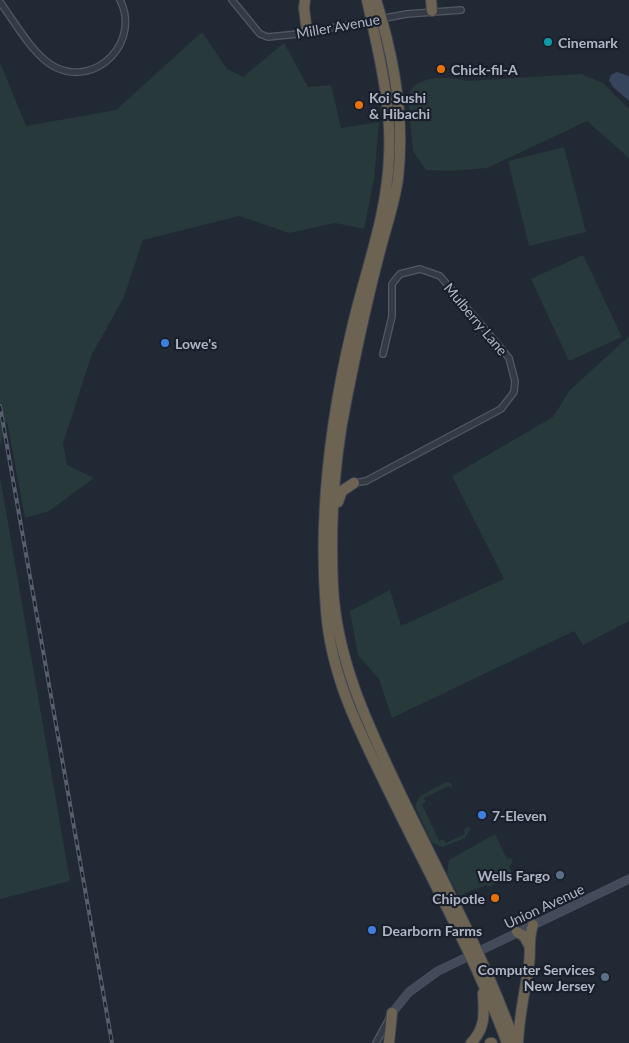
<svg xmlns="http://www.w3.org/2000/svg" width="629" height="1043" font-family="Lato,sans-serif">
	<style>
		.green { fill: #27393a }
		.water { fill: #36445c }
		.lines { fill: none; stroke-linecap: round; stroke-linejoin: round }
		.street-casing { stroke: #525864; stroke-width: 8 }
		.secondary-casing { stroke: #525864; stroke-width: 9 }
		.highway-casing { stroke: #3f4551; stroke-width: 12 }
		.street { stroke: #353b46; stroke-width: 5.5 }
		.secondary { stroke: #434a59; stroke-width: 8 }
		.highway { stroke: #6c6352; stroke-width: 10 }
		.rail-casing { stroke: #575e6d; stroke-width: 4 }
		.rail { stroke: #1a202b; stroke-width: 2; stroke-dasharray: 5.5; stroke-linecap: butt }
		.culture-dot { fill: #0f9aa8; stroke: #1a202b; stroke-width: 2 }
		.food-dot { fill: #e8710a; stroke: #1a202b; stroke-width: 2 }
		.shop-dot { fill: #3f7fe0; stroke: #1a202b; stroke-width: 2 }
		.service-dot { fill: #5c6f8a; stroke: #1a202b; stroke-width: 2 }
		.labels { text-anchor: middle; dominant-baseline: central; stroke-width: 4.5; stroke-linejoin: round; paint-order: stroke }
		.street-label { font-size: 14px; fill: #afb5c3; stroke: #1a202b }
		.poi-label { font-size: 14px; font-weight: bold; fill: #afb5c3; stroke: #1a202b; text-anchor: start }
	</style>
	<rect width="100%" height="100%" fill="#212935"/>
	<path class="green" d="M202,32L227,69L243,77L284,43L308,87L331,85L341,128L379,122L374,179L364,229L335,223L289,233L239,216L143,240L124,297L92,354L63,443L67,465L94,478L49,511L25,518L7,421L0,447V62L26,126L116,110Z
		M581,74L603,83L629,109V158L587,121L487,168L449,171L426,170L413,151L408,99C410,74 450,76 468,81Z
		M564,147L586,232L529,246L508,161Z
		M583,255L622,337L569,361L531,279Z
		M629,336V621L583,645L574,631L392,718L379,679L358,655L350,611L390,590L401,626L504,579L452,476L553,417L570,390Z
		M0,477L70,881L0,899Z
		M446,782L451,783L452,789L449,786L424,798L426,802L422,804L439,841L443,839L446,843L465,834L464,829L469,827L470,829L465,838L443,847L432,843L415,806L420,796Z
		M495,834L507,859L511,858L513,862L509,866L513,875L508,877L507,876L504,879L488,887L486,885L459,896L447,874L449,860Z"/>
	<path class="water" d="M617,72L629,76V101L613,87L609,80L611,75Z"/>
	<g class="lines">
		<defs>
			<path id="street" d="M232,0L260,34L268,37L298,34L407,14L461,10
				M0,2C14,21 34,57 55,67C97,88 141,41 120,0
				M354,483L366,481L501,409L514,392L515,381L509,358L440,276L420,269L400,274L392,284V316L383,354
				M376,1043L390,1017"/>
			<path id="secondary" d="M392,1013L409,992L438,971L629,879"/>
			<path id="highway" d="M305,0L304,8L307,32
				M367,0C378,51 392,104 389,157C387,215 365,272 352,328C330,421 318,515 326,610C331,680 363,738 393,800C432,880 476,959 507,1043
				M376,0C394,57 405,118 398,178C395,202 387,224 381,247C368,296 357,347 347,397C334,459 330,524 333,587C337,664 371,731 403,799C442,879 485,959 515,1043
				M431,0L432,11
				M338,502L342,491L354,483
				M517,932L524,936L529,945
				M389,1043L392,1013
				M471,1043C486,1028 484,1013 483,993
				M490,1043H492
				M518,1043C519,1016 525,991 529,964C531,950 528,938 533,925"/>
		</defs>
		<use href="#street" class="street-casing"/>
		<use href="#secondary" class="secondary-casing"/>
		<use href="#highway" class="highway-casing"/>
		<use href="#street" class="street"/>
		<use href="#secondary" class="secondary"/>
		<use href="#highway" class="highway"/>
		<defs>
			<path id="rail" d="M0,406L112,1043"/>
		</defs>
		<use href="#rail" class="rail-casing"/>
		<use href="#rail" class="rail"/>
	</g>
	<circle class="culture-dot" cx="548" cy="42" r="5"/>
	<g class="food-dot">
		<circle cx="441" cy="69" r="5"/>
		<circle cx="359" cy="105" r="5"/>
		<circle cx="495" cy="898" r="5"/>
	</g>
	<g class="shop-dot">
		<circle cx="165" cy="343" r="5"/>
		<circle cx="482" cy="815" r="5"/>
		<circle cx="372" cy="930" r="5"/>
	</g>
	<g class="service-dot">
		<circle cx="560" cy="875" r="5"/>
		<circle cx="605" cy="977" r="5"/>
	</g>
	<g class="labels">
		<g class="street-label">
			<text transform="translate(338 26) rotate(-10)">Miller Avenue</text>
			<text transform="translate(476 319) rotate(50)">Mulberry Lane</text>
			<text transform="translate(544 906) rotate(-25)">Union Avenue</text>
		</g>
		<g class="poi-label">
			<text x="558" y="42">Cinemark</text>
			<text x="451" y="69">Chick-fil-A</text>
			<text x="369" y="97">Koi Sushi<tspan x="369" dy="16">&amp; Hibachi</tspan></text>
			<text x="175" y="343">Lowe's</text>
			<text x="492" y="815">7-Eleven</text>
			<text x="550" y="875" text-anchor="end">Wells Fargo</text>
			<text x="485" y="898" text-anchor="end">Chipotle</text>
			<text x="382" y="930">Dearborn Farms</text>
			<text x="595" y="969" text-anchor="end">Computer Services<tspan x="595" dy="16">New Jersey</tspan></text>
		</g>
	</g>
</svg>
